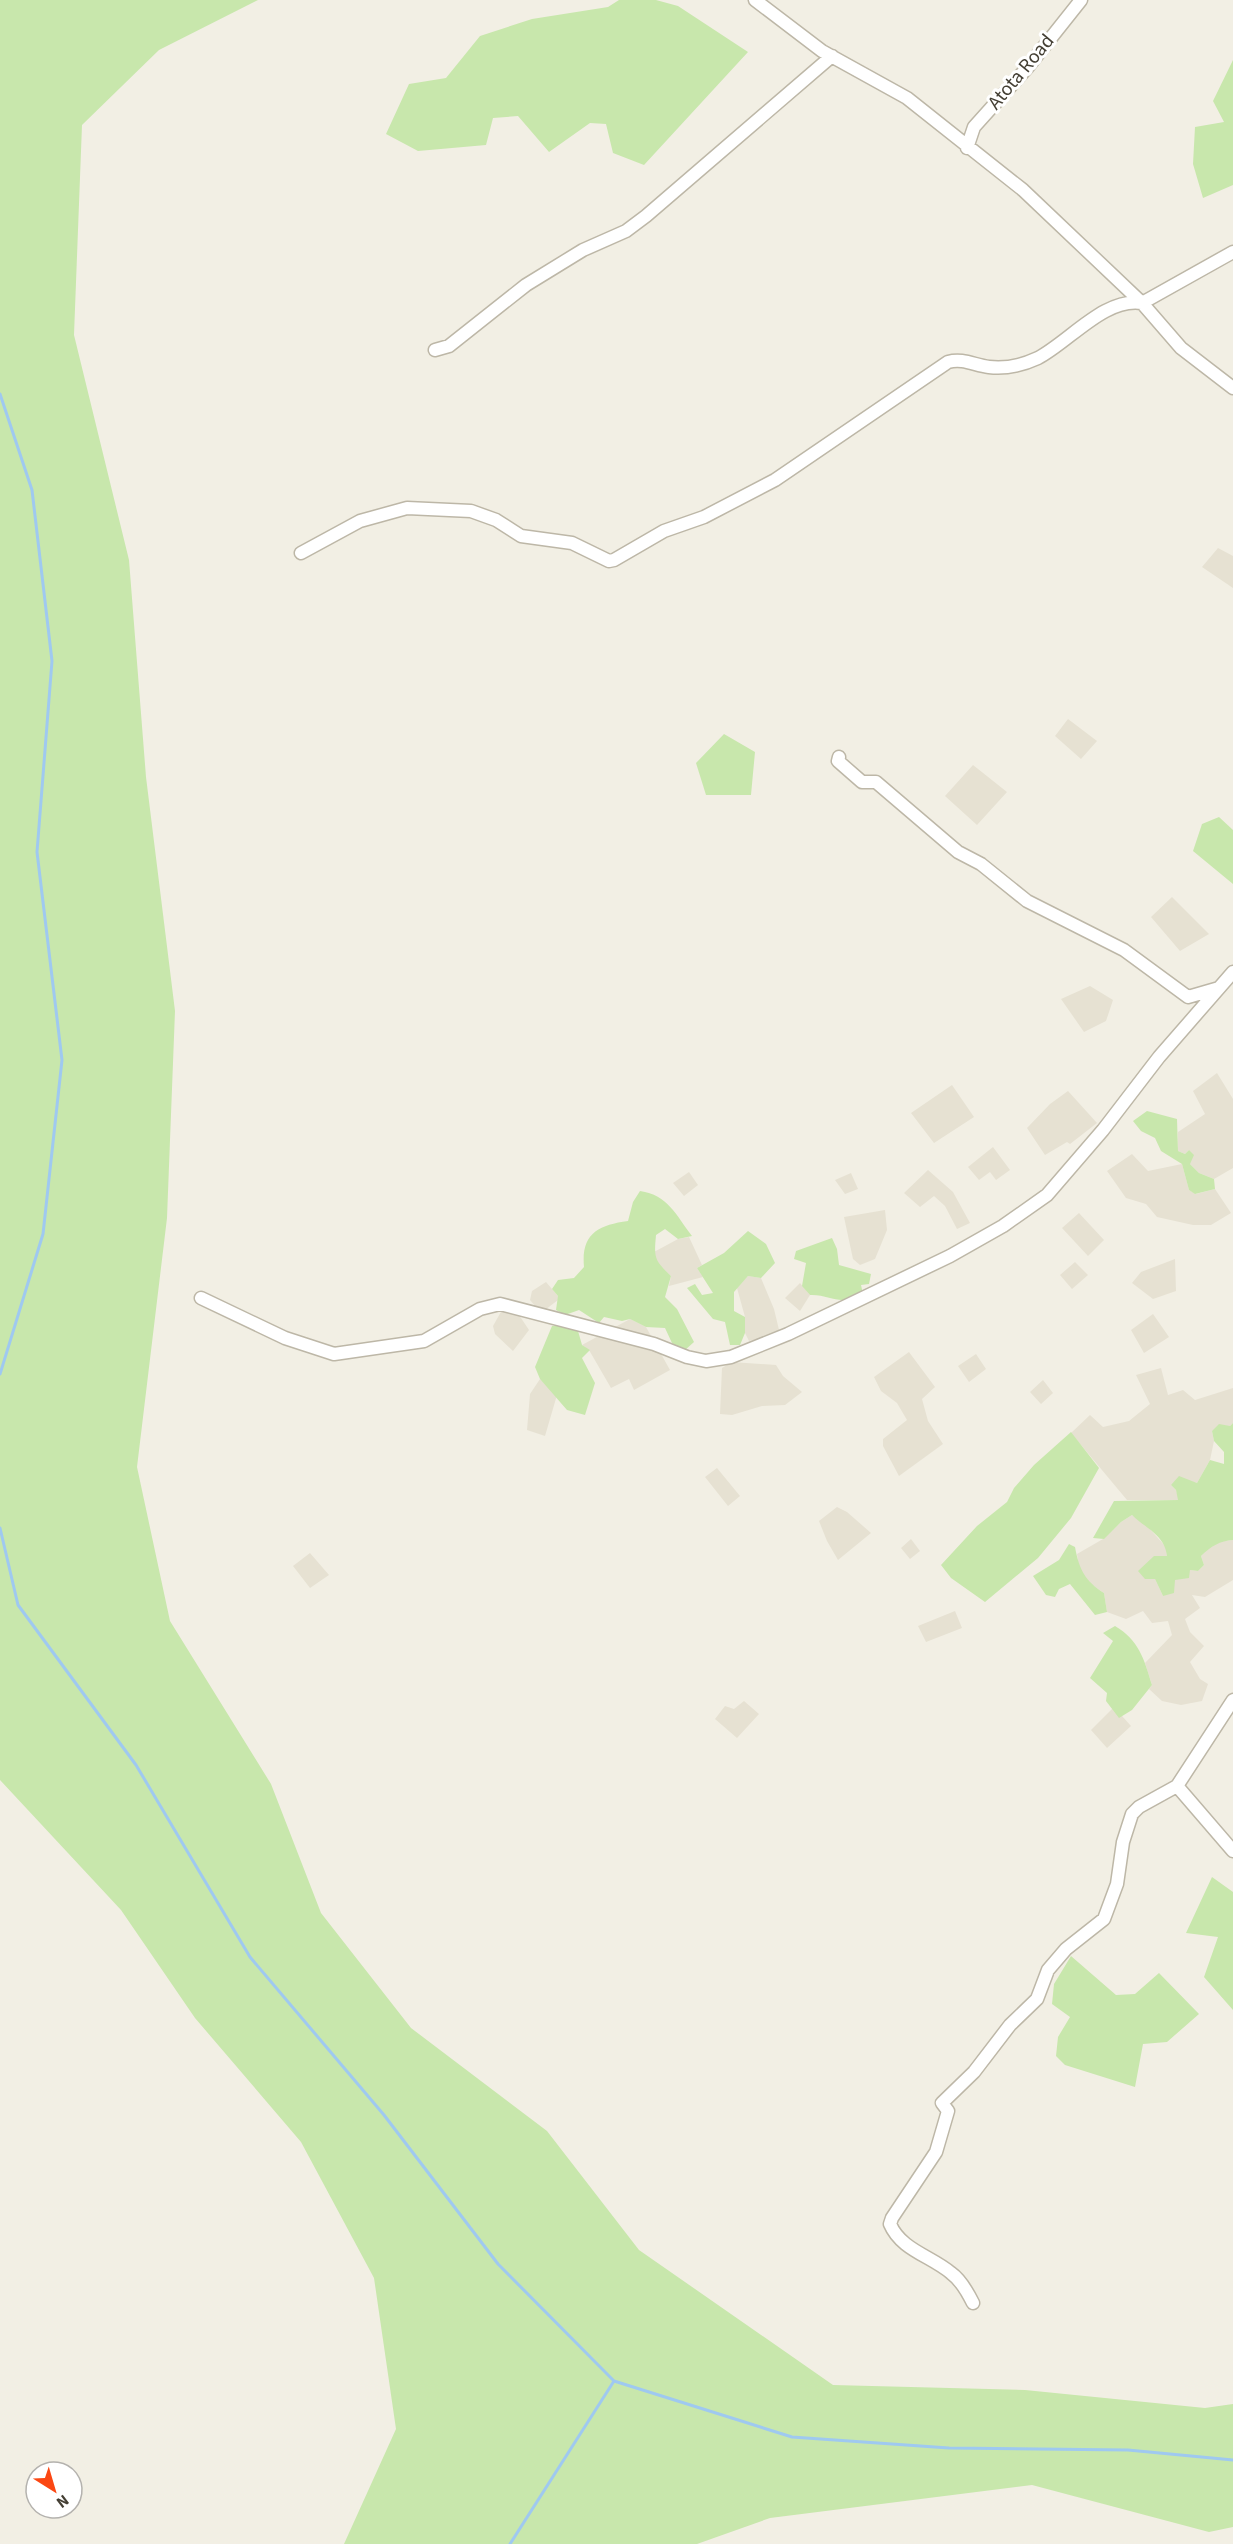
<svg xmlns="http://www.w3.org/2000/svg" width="1233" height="2544" font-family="'Source Sans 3',sans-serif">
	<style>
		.residential { fill: #e6e1d2 }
		.green { fill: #c8e7ac }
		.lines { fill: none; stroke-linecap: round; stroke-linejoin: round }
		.stream { stroke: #9fc9f0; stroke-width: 3 }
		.street-casing { stroke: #bdb7a7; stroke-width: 15 }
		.street { stroke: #fff; stroke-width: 12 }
		.labels { text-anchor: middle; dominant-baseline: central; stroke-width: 6; stroke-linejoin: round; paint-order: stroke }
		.street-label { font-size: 20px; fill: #443f34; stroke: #fff }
	</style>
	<rect width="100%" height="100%" fill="#f2efe4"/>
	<path class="residential" d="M1218,548L1233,556V588L1202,567Z
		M1068,719L1097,741L1081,759L1055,736Z
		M973,765L1007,792L977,825L945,796Z
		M1172,897L1209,934L1180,951L1151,917Z
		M1090,986L1113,1000L1106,1021L1084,1032L1061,999Z
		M1217,1073L1233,1099V1168L1214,1179L1199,1173L1190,1164L1189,1150L1185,1154L1178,1151V1132L1205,1114L1193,1091Z
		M952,1085L974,1117L934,1143L911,1113Z
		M1068,1091L1097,1123L1070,1144L1067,1142L1045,1155L1027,1128L1050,1104Z
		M993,1147L1010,1170L996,1180L990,1172L979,1180L968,1167Z
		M1132,1154L1148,1171L1182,1164L1189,1190L1196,1194L1215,1189L1231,1213L1211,1225H1193L1157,1217L1146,1204L1126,1198L1107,1171Z
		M928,1170L953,1192L970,1223L957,1229L945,1206L934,1196L920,1207L904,1193Z
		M689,1172L698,1185L684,1196L673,1183Z
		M851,1173L858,1189L845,1194L835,1180Z
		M885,1210L887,1230L875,1259L860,1265L853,1259L844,1217Z
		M1079,1213L1104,1240L1088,1256L1062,1228Z
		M689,1237L702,1265L697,1268L703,1277L669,1286L671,1276L656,1262L654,1252L678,1239Z
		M1175,1259L1176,1291L1153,1299L1132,1283L1141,1272Z
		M1075,1262L1088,1275L1072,1289L1060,1275Z
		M748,1276L761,1278L774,1309L780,1334L749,1341L745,1333V1317L737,1288Z
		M546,1282L558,1296V1300L541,1313L530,1300L532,1291Z
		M800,1283L810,1295L800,1311L785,1298Z
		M511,1303L529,1330L513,1351L495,1334L493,1326L502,1310Z
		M1153,1314L1169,1337L1144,1353L1131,1330Z
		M630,1319L646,1327L670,1370L634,1390L629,1379L611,1388L589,1350L582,1345Z
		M909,1352L935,1387L922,1399L928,1421L943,1444L899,1476L883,1446V1439L907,1420L897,1403L881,1391L874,1377Z
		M976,1354L986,1369L969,1382L958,1366Z
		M732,1362L776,1365L783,1376L802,1392L785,1405L762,1406L732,1415L720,1414L722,1368Z
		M1161,1368L1168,1395L1183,1390L1195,1400L1233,1388V1423L1230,1426L1212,1431L1214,1441L1210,1460L1197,1483L1188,1481L1171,1485L1176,1490L1179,1500H1127L1071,1433L1090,1415L1103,1427L1129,1421L1150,1404L1136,1375Z
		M540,1379L557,1395L545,1436L527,1430L530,1394Z
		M1043,1380L1053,1393L1041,1404L1030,1392Z
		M717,1468L740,1496L728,1506L705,1477Z
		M837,1507L847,1512L871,1533L838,1560L827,1541L819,1521Z
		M1132,1515L1149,1528L1166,1547L1167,1556L1155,1579L1163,1596L1175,1579L1190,1570L1198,1571L1204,1565L1201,1556L1207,1549L1222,1541L1233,1540V1580L1205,1597L1192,1595L1200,1608L1185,1619L1190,1632L1204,1646L1190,1662L1200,1679L1208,1684L1202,1701L1181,1705L1162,1701L1149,1689L1152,1685L1145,1663L1172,1635L1168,1621L1152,1623L1143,1611L1126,1619L1107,1612L1104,1593L1089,1583L1079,1569L1077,1554L1103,1539L1121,1522Z
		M911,1539L920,1551L910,1559L901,1548Z
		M310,1553L329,1575L310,1588L293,1566Z
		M955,1611L962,1628L926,1642L918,1626Z
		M744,1701L759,1714L737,1738L715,1719L725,1706L734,1709Z
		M1114,1707L1131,1726L1107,1748L1091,1730Z"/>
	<path class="green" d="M0,0H258L159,50L82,125L74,335L129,560L146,777L175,1011L167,1218L137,1467L170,1621L271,1784L321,1913L411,2028L547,2131L639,2250L833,2385L1025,2390L1205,2408L1233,2404V2527L1209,2532L1032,2485L770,2518L697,2544H344L396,2429L374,2278L301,2142L195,2018L121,1910L0,1780Z
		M619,0H656L678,6L748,52L644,165L613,153L606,124L590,123L549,152L518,116L493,118L486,145L418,151L386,134L409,84L446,78L480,36L532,19L608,7Z
		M1233,60V185L1203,198L1193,164L1195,127L1224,122L1213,101Z
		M724,734L755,752L751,795H706L696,763Z
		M1219,817L1233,830V884L1193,851L1202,824Z
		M1147,1111L1177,1119L1178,1151L1185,1154L1189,1150L1194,1155L1190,1164L1199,1173L1214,1179L1215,1189L1195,1194L1189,1190L1182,1164L1161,1151L1155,1138L1141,1131L1133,1121Z
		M640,1191C668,1195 676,1215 692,1236L678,1239L665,1229L656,1235C654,1258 654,1260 671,1276L665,1297L677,1309L694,1342L684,1351L672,1343L665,1328L646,1327L630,1319L622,1321L604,1317L599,1323L579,1310L565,1315L556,1310L558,1296L552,1289L558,1280L574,1278L584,1267C581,1234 598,1225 628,1221L633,1202Z
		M748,1231L766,1244L775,1263L761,1278L748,1276L734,1292V1311L745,1317V1333L740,1345H730L725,1322L713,1319L687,1288L695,1284L702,1295L713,1293L697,1268L724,1253Z
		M832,1238L837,1249L839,1265L871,1274L869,1284L861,1285L863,1294C845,1308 829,1294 810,1295L802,1286L806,1263L794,1259L796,1251Z
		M552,1326H571L578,1331L582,1345L590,1350L582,1358L595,1383L585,1415L567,1410L540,1379L535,1367Z
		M1233,1423V1540C1220,1541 1211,1546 1201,1556L1204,1565L1198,1571L1190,1570L1189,1578L1175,1580L1174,1593L1163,1596L1155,1579H1145L1138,1571L1154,1556H1167C1165,1535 1145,1528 1132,1515L1121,1522L1104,1539L1093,1538L1114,1501L1178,1500L1176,1490L1171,1485L1179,1476L1197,1483L1210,1460L1224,1464V1452L1214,1441L1212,1431L1219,1424L1230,1426Z
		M1071,1432L1099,1468L1071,1518L1038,1558L985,1602L951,1578L941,1565L977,1526L1007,1502L1014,1488L1034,1465Z
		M1069,1544L1075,1547C1079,1569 1085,1581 1104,1593L1107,1612L1095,1615L1070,1584L1059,1589L1055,1597L1046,1595L1033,1576L1059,1560Z
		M1115,1626C1139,1640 1144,1659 1152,1685L1132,1710L1119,1718L1106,1701L1107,1693L1090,1678L1113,1641L1103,1633Z
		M1212,1877L1233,1892V2010L1204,1977L1218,1937L1186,1933Z
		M1071,1956L1116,1995L1135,1994L1159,1973L1199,2014L1167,2042L1143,2044L1135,2087L1065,2065L1056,2056L1058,2037L1070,2017L1052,2004L1054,1984Z"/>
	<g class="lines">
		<path class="stream" d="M0,394L32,490L52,661L37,852L62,1060L43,1234L0,1374
			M0,1528L18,1605L136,1765L250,1957L384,2115L498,2264L614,2381L792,2437L949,2448L1128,2450L1233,2460
			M510,2544L614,2381"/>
		<defs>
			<path id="street" d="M755,0L822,51L907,98L1023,190L1142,303L1181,348L1233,388
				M967,148L974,127L1027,68L1081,0
				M435,350L449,346L526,285L583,250L626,231L646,216L832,56
				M301,553L360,521L407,508L471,511L496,520L521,536L572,543L609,561L614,560L664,531L704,517L775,480L948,362C963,358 974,365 989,367C1006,369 1023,365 1038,358C1070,341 1105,297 1142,303L1233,252
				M839,757L838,761L862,782H876L958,852L981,864L1027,901L1124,950L1188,997L1219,988
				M201,1298L285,1338L334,1354L424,1341L480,1309L500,1304L654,1344L687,1357L706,1361L731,1357L788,1334L950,1256L1003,1226L1047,1195L1103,1130L1159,1057L1233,972
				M1177,1786L1233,1851
				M973,2303C968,2293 961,2280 951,2273C931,2256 901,2250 890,2224L892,2218L936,2152L948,2111L942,2103L974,2072L1010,2025L1037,1999L1048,1970L1066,1949L1104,1919L1117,1884L1123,1842L1132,1814L1139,1807L1177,1786L1233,1700"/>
		</defs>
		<use href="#street" class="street-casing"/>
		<use href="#street" class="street"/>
	</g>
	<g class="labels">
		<g class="street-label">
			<text transform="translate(1021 72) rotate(-50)">Atota Road</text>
		</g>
	</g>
	<g transform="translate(54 2490) rotate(143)"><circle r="28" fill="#ffffff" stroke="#b4b2ae" stroke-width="1.5"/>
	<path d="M0-4.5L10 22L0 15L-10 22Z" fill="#fb4713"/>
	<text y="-9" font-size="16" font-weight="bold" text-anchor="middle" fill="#443f34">N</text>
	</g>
</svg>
